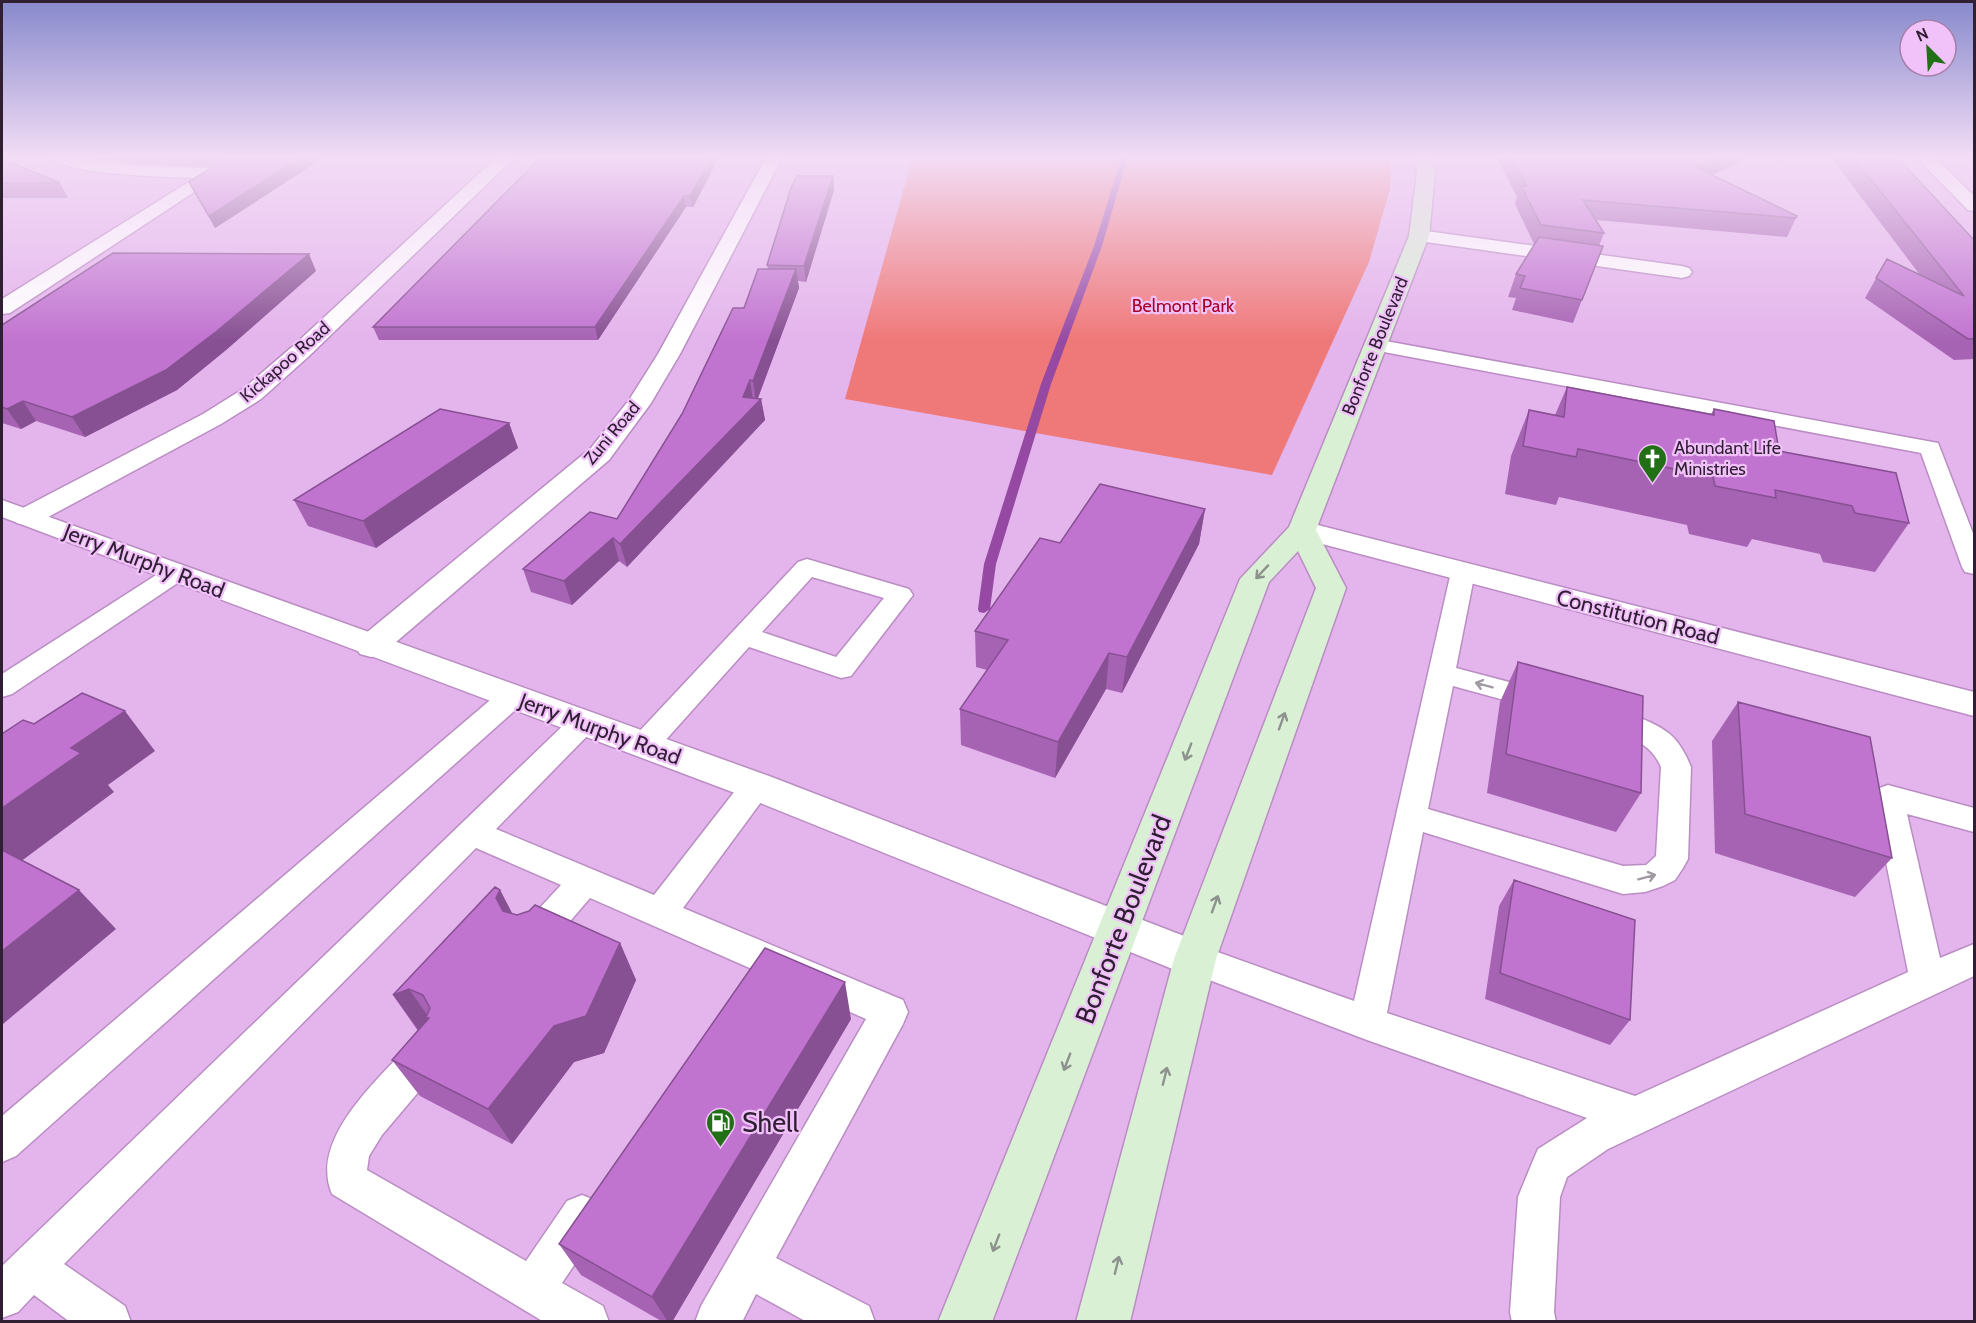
<svg xmlns="http://www.w3.org/2000/svg" width="1976" height="1323" font-family="Cabin,sans-serif">
	<style>
		.green { fill: #ef7878 }
		.lines { fill: none; stroke-linecap: round; stroke-linejoin: round }
		.stream { fill: #9549a3; fill-rule: evenodd }
		.service-casing { stroke: #ba8dc3; stroke-width: 3 }
		.minor-casing { stroke: #ba8dc3; stroke-width: 3 }
		.tertiary-casing { stroke: #ba8dc3; stroke-width: 3 }
		.secondary-casing { stroke: #ba8dc3; stroke-width: 3 }
		.service { fill: #fff; fill-rule: evenodd }
		.minor { fill: #fff; fill-rule: evenodd }
		.tertiary { fill: #fff; fill-rule: evenodd }
		.secondary { fill: #d9f0d5; fill-rule: evenodd }
		.wall { fill: #a663b3 }
		.shaded-wall { fill: #875092 }
		.building { fill: #c173d0; stroke: #875092; stroke-width: 1.5 }
		.oneway { stroke: #8d928c }
		.oneway2 { stroke: #a29aa3 }
		.labels { text-anchor: middle; dominant-baseline: central; stroke-width: 4.5; stroke-linejoin: round; paint-order: stroke }
		.far-park-label { font-size: 18px; fill: #a60025; stroke: #f1c1fa }
		.far-street-label { font-size: 18px; fill: #301e33; stroke: #f1c1fa }
		.far-poi-label { font-size: 18px; fill: #301e33; stroke: #f1c1fa; text-anchor: start }
		.street-label { font-size: 22px; fill: #301e33; stroke: #f1c1fa }
		.near-street-label { font-size: 27px; fill: #301e33; stroke: #f1c1fa }
		.near-poi-label { font-size: 27px; fill: #301e33; stroke: #f1c1fa; text-anchor: start }
	</style>
	<rect width="100%" height="100%" fill="#e4b4ec"/>
	<path class="green" d="M913,156H1391L1390,189L1369,262L1272,475L845,399Z"/>
	<g class="lines">
		<path class="stream" d="M1122,156H1128L1102,246L1051,384L996,564L990,609L984,613L979,612L978,609L984,564L1041,384L1094,246Z"/>
		<defs>
			<path id="service" d="M1375,339L1938,443L1974,536V574L1965,572L1962,567L1921,453L1368,349L1366,345L1368,341Z
				M807,559L909,589L913,595L851,676L841,678L749,647L654,753L644,756L634,753L629,745L634,737L798,562ZM812,577L884,598L836,657L762,632Z
				M1463,564L1472,567L1475,572L1456,668L1551,693L1555,700L1551,707L1541,710L1453,686L1428,809L1623,866L1646,865L1656,856L1661,767C1650,740 1622,734 1597,726L1593,719L1597,712C1617,706 1660,723 1674,738C1682,747 1687,757 1691,767L1688,859L1683,868L1675,880L1663,886L1645,892L1623,894L1423,832L1387,1013L1635,1096L1908,972L1873,797L1877,789L1888,785L1974,808V832L1907,814L1940,958L1974,944V976L1608,1149L1567,1177L1560,1197L1554,1312L1556,1322H1512L1510,1312L1518,1197L1532,1163L1538,1149L1587,1118L1367,1040L1183,970L1178,959L1183,948L1195,944L1354,1001L1451,572L1454,567Z
				M176,565L185,568L188,573L185,578L12,694L2,697V674L167,568Z
				M512,687L522,690L526,697L522,704L16,1156L2,1162V1116L502,690Z
				M583,713L593,716L597,723L593,730L496,829L654,895L745,778L756,774L767,778L771,786L767,794L683,908L903,1000L908,1012L903,1024L776,1258L869,1306L875,1322H807L756,1294L742,1322H695L701,1306L866,1019L590,898L548,947L536,951L524,947L519,936L524,925L561,885L476,848L64,1264L125,1306L131,1322H70L34,1295L18,1312L2,1318V1266L573,716Z
				M429,1033L442,1038L448,1051L442,1064L382,1135L369,1156L367,1170L526,1261L567,1201L582,1195L597,1201L603,1216L597,1231L562,1283L603,1306L609,1322H544L332,1194C308,1138 381,1077 416,1038Z"/>
			<path id="minor" d="M49,156H75L135,165L211,168L229,156H249L10,313L2,314V299L195,178C168,177 64,175 49,156Z
				M498,156H516L308,357L261,399L221,424L37,523L27,525L17,523L13,517L17,511L203,414L243,389L292,347Z
				M767,156H783L680,354L651,403L609,460L382,654L371,657L360,654L355,646L360,638L591,448L629,400L658,354Z
				M1915,156H1933L1974,196V211L1968,210Z
				M1419,230L1682,266L1689,268L1692,272L1689,276L1682,278L1412,240L1409,236L1412,232Z"/>
			<path id="tertiary" d="M2,500L769,776L1210,946L1216,959L1210,972L1195,978L1180,972L743,796L2,517Z
				M1302,521L1974,692V716L1292,536L1288,530L1292,524Z"/>
			<path id="secondary" d="M1414,156H1430L1435,173L1429,236L1316,530L1346,588L1216,959L1130,1322H1076L1174,959L1316,588L1298,551L1269,582L992,1322H938L1240,579L1289,527L1409,236L1417,173Z"/>
		</defs>
		<use href="#service" class="service-casing"/>
		<use href="#minor" class="minor-casing"/>
		<use href="#tertiary" class="tertiary-casing"/>
		<use href="#secondary" class="secondary-casing"/>
		<use href="#service" class="service"/>
		<use href="#minor" class="minor"/>
		<use href="#tertiary" class="tertiary"/>
		<use href="#secondary" class="secondary"/>
	</g>
	<path class="wall" d="M91,156H225L210,166L135,163Z
		M230,156H326L215,228L195,194L189,182Z
		M542,156H718L714,167L693,207H686L598,340H379L373,327Z
		M1496,156H1754L1712,175L1796,218L1787,237L1596,220L1604,233L1599,246H1603L1573,323L1512,310L1516,298L1508,297L1516,274L1535,244H1534L1515,204L1517,197Z
		M1830,156H1896L1974,240V359L1954,360L1865,298L1887,259L1920,275Z
		M2,159L60,183L68,198H2Z
		M833,176L834,190L806,282L798,281L799,288L758,398L761,399L765,420L627,567L619,561L572,605L531,592L523,569L617,519L682,414L768,269L767,265Z
		M316,271L226,350L177,390L85,437L36,421L21,429L2,423V325Z
		M1567,387L1711,414L1714,409L1779,451L1909,523L1875,572L1823,562L1820,554L1752,539L1747,547L1689,534L1687,525L1559,497L1556,505L1505,494L1511,456L1529,410L1555,415Z
		M509,423L518,448L376,548L308,526L294,500Z
		M1205,509L1199,544L1122,693L1106,689L1055,778L961,745L960,709L987,670L976,667L975,631Z
		M1518,662L1641,793L1616,832L1487,793L1500,702Z
		M1738,702L1892,858L1855,897L1715,853L1712,741Z
		M1514,880L1630,1020L1610,1045L1485,999L1499,906Z
		M500,890L512,914L620,943L636,980L604,1053L574,1062L512,1144L420,1096L392,1060L418,1031L393,995Z
		M851,1019L672,1322H663L581,1275L559,1244Z"/>
	<path class="shaded-wall" d="M206,156H225L210,166Z
		M303,156H326L215,228L209,216Z
		M713,156H718L714,167L693,207L690,196Z
		M1722,156H1754L1689,185L1696,167Z
		M833,176L834,190L806,282L804,266Z
		M684,196L686,207L598,340L595,327Z
		M309,254L316,271L226,350L177,390L85,437L72,417Z
		M796,269L799,288L756,403L753,381Z
		M750,380L753,401L761,399L765,420L627,567L620,544L743,397Z
		M23,401L36,421L21,429L7,409Z
		M509,423L518,448L376,548L363,521Z
		M1205,509L1199,544L1122,693L1127,657Z
		M613,538L619,561L572,605L564,581Z
		M1109,653L1106,689L1055,778L1058,742Z
		M125,711L155,751L108,785L114,792L8,871L2,865V808L71,748Z
		M79,890L116,929L3,1024L2,1023V951Z
		M500,890L520,928L517,937L496,898Z
		M620,943L636,980L604,1053L574,1062L512,1144L488,1109Z
		M845,982L851,1019L672,1322H668L652,1297Z
		M409,989L435,1026L429,1018L426,1017L433,1027L420,1032L393,995Z"/>
	<path class="building" d="M230,156H303L209,216L189,182Z
		M542,156H713L690,196H684L595,327H373Z
		M1510,156H1722L1696,167L1797,216L1796,218L1583,200L1604,233L1541,225L1521,186H1527Z
		M1852,156H1896L1974,240V339H1968L1876,278L1887,259L1964,296Z
		M2,159L60,183H2Z
		M797,176H833L804,266L767,265L791,188Z
		M1539,237L1603,246L1582,300L1520,288L1525,276L1516,274Z
		M113,253L309,254L217,331L166,370L72,417L23,401L7,409L2,407V325Z
		M758,269H796L753,381L750,380L743,397L761,399L620,544L613,538L564,581L523,569L590,512L617,519L682,414L733,308H744Z
		M1567,387L1714,415V409L1774,421L1779,451L1896,473L1909,523L1855,513L1852,506L1775,490L1776,498L1715,486L1713,477L1578,449L1576,457L1523,446L1529,410L1564,417Z
		M440,409L509,423L363,521L294,500Z
		M1100,484L1205,509L1127,657L1109,653L1058,742L960,709L1008,640L975,631L1040,538L1060,543Z
		M1518,662L1643,696L1641,793L1506,754Z
		M82,693L125,711L71,748L81,753L2,808V734L23,720L34,724Z
		M1738,702L1870,737L1892,858L1745,814Z
		M2,850L79,890L2,951Z
		M1514,880L1635,920L1630,1020L1500,973Z
		M495,887L500,890L496,898L503,911L517,915L529,911L535,905L620,943L586,1016L554,1026L488,1109L392,1060L429,1018L426,1017L430,1008L423,995L409,989L393,995Z
		M765,948L845,982L652,1297L559,1244Z"/>
	<defs><path id="oneway-shaft" d="M-6 0H5M1.5-3L5.5 0L1.5 3" fill="none" stroke-width="1.6" stroke-linecap="round" stroke-linejoin="round" transform="scale(1.5)"/></defs>
	<g class="oneway">
		<use href="#oneway-shaft" transform="translate(1262 572) rotate(133)"/>
		<use href="#oneway-shaft" transform="translate(1282 721) rotate(-70)"/>
		<use href="#oneway-shaft" transform="translate(1188 752) rotate(111)"/>
		<use href="#oneway-shaft" transform="translate(1215 904) rotate(-70)"/>
		<use href="#oneway-shaft" transform="translate(1067 1062) rotate(111)"/>
		<use href="#oneway-shaft" transform="translate(1165 1076) rotate(-76)"/>
		<use href="#oneway-shaft" transform="translate(996 1243) rotate(111)"/>
		<use href="#oneway-shaft" transform="translate(1117 1265) rotate(-76)"/>
	</g>
	<g class="oneway2">
		<use href="#oneway-shaft" transform="translate(1484 685) rotate(-165)"/>
		<use href="#oneway-shaft" transform="translate(1647 877) rotate(-15)"/>
	</g>
	<linearGradient id="sky" x2="0" y2="1"><stop stop-color="#8789cc"/><stop offset="0.46" stop-color="#f3ddf6"/><stop offset="1" stop-color="#f3ddf6" stop-opacity="0"/></linearGradient>
	<rect width="1976" height="341" fill="url(#sky)"/>
	<defs>
		<symbol id="church-pin" viewBox="-11 -11 22 30"><path d="M0 17L-7.5 6A9.5 9.5 0 1 1 7.5 6Z" fill="#217015" stroke="#f1c1fa"/><path d="M-1.2-6h2.4v3.5h3.3v2.4h-3.3V6h-2.4V-.1h-3.3v-2.4h3.3Z" fill="#fff"/></symbol>
		<symbol id="fuel-pin" viewBox="-11 -11 22 30"><path d="M0 17L-7.5 6A9.5 9.5 0 1 1 7.5 6Z" fill="#217015" stroke="#f1c1fa"/><path d="M-5.5-6h7V0h2V4h1.3V-2.5L3-4.5l.8-.8L6-3V5H2.5V1h-1V6h-7ZM-4.2-4.7v3.2H.2V-4.7Z" fill="#fff"/></symbol>
	</defs>
	<g fill-rule="evenodd">
		<use href="#church-pin" x="1636" y="442" width="33" height="45"/>
		<use href="#fuel-pin" x="704" y="1106" width="33" height="45"/>
	</g>
	<g class="labels">
		<g class="far-park-label">
			<text x="1183" y="306">Belmont Park</text>
		</g>
		<g class="far-street-label">
			<text transform="translate(1375 346) rotate(-68)">Bonforte Boulevard</text>
			<text transform="translate(285 362) rotate(-41)">Kickapoo Road</text>
			<text transform="translate(612 433) rotate(-50)">Zuni Road</text>
		</g>
		<g class="far-poi-label">
			<text x="1674" y="448">Abundant Life<tspan x="1674" dy="21">Ministries</tspan></text>
		</g>
		<g class="street-label">
			<text transform="translate(144 561) rotate(21)">Jerry Murphy Road</text>
			<text transform="translate(1638 617) rotate(14)">Constitution Road</text>
			<text transform="translate(600 729) rotate(20)">Jerry Murphy Road</text>
		</g>
		<g class="near-street-label">
			<text transform="translate(1123 919) rotate(-69)">Bonforte Boulevard</text>
		</g>
		<g class="near-poi-label">
			<text x="742" y="1122">Shell</text>
		</g>
	</g>
	<rect width="1976" height="1323" fill="none" stroke="#301e33" stroke-width="6"/>
	<g transform="translate(1928 48) rotate(336)"><circle r="28" fill="#f1c1fa" stroke="#a480aa" stroke-width="1.5"/>
	<path d="M0-4.5L10 22L0 15L-10 22Z" fill="#217015"/>
	<text y="-9" font-size="16" font-weight="bold" text-anchor="middle" fill="#301e33">N</text>
	</g>
</svg>
